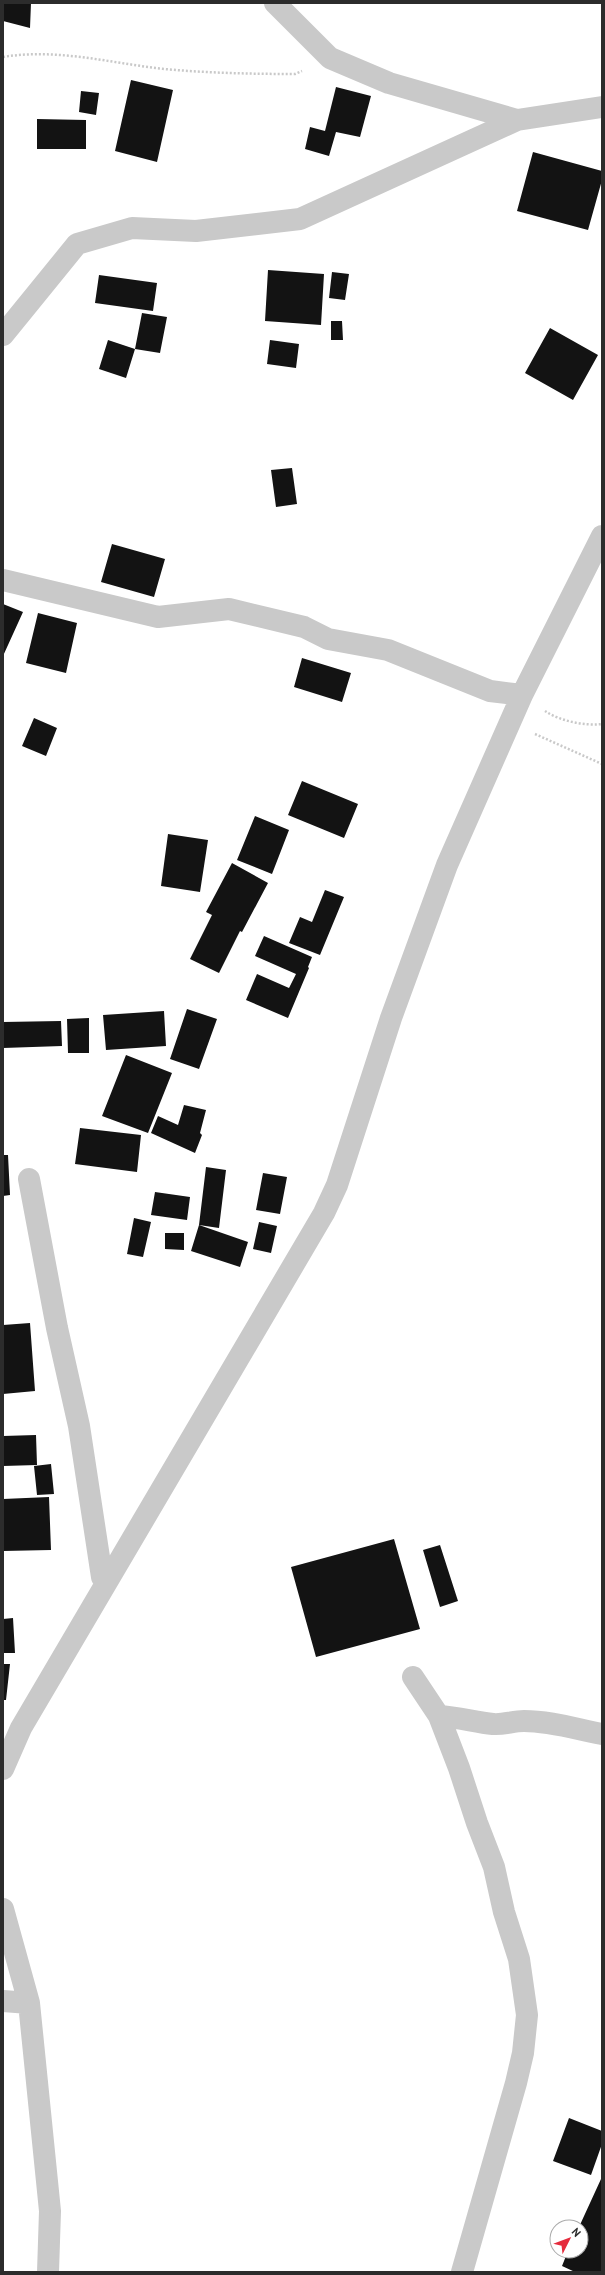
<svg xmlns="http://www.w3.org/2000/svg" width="605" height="2275" font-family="'PT Sans',sans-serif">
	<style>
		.building { fill: #131313 }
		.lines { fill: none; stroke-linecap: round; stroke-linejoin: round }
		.path { stroke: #c9c9c9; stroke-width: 2.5; stroke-dasharray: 2 2; stroke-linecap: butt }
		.minor { stroke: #c9c9c9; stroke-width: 22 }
	</style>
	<rect width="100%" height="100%" fill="#fff"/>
	<path class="building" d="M3,3H31L30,28L3,21Z
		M131,80L173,90L157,162L115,151Z
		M336,87L371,96L360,137L336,132L329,156L305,149L310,127L325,131Z
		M81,91L99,93L96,115L79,112Z
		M37,119L86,120V149H37Z
		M533,152L602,171V180L588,230L517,211Z
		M268,270L324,274L321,325L265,321Z
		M332,272L349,274L345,300L329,298Z
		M99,275L157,283L153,311L95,303Z
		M142,313L167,317L160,353L135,349L126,378L99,369L108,340L135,349Z
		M331,321H342L343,340H331Z
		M550,328L598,355L573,400L525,373Z
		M270,340L299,344L296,368L267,364Z
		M292,468L297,504L276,507L271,470Z
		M112,544L165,559L154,597L101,582Z
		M3,604L23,612L3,656Z
		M38,613L77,623L66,673L26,663Z
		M302,658L351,673L342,702L294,687Z
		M34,718L57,728L46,756L22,746Z
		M302,781L358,804L344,838L288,815Z
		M255,816L289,830L272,874L237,860Z
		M168,834L208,840L200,892L161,886Z
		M232,863L268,883L242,932L240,931L219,973L190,959L212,915L206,912Z
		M325,890L344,897L320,955L289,943L300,917L312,922Z
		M264,936L312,957L308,967L309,968L288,1018L246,1000L257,974L289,988L296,974L255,956Z
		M187,1009L217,1019L199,1069L170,1059Z
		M164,1011L166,1046L106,1050L103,1015Z
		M89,1018V1053H68L67,1019Z
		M61,1021L62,1046L3,1048V1022Z
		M126,1055L172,1073L148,1133L102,1116Z
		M184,1105L206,1110L200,1133L202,1135L195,1153L151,1133L158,1116L178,1125Z
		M80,1128L141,1135L137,1172L75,1164Z
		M3,1155H8L10,1195L3,1196Z
		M206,1167L226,1170L219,1228L199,1225L248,1242L240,1267L191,1251L199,1225Z
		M263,1173L287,1177L280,1214L256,1210Z
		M155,1192L190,1197L187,1220L151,1215Z
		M134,1218L151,1222L143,1257L127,1254Z
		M259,1222L277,1226L271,1253L253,1249Z
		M165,1233H184V1250L165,1249Z
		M30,1323L35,1391L3,1394V1325Z
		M36,1435L37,1465L3,1466V1436Z
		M51,1464L54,1494L37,1495L34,1466Z
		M49,1497L51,1550L3,1551V1499Z
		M394,1539L420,1629L316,1657L291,1567Z
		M440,1545L458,1601L440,1607L423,1550Z
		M13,1618L15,1653H3V1619Z
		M3,1664H10L6,1700H3Z
		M569,2118L602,2131V2144L591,2175L553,2161Z
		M601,2179L602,2272H575L562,2266L568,2251H581V2227H579Z"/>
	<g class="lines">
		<path class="path" d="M3,57C57,48 110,63 164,69C208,73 251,74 295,74L302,71
			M545,711C560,721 584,726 602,724
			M535,734L602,764"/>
		<path class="minor" d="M275,3L330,58L389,83L517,120
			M3,335L77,244L132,228L196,231L300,219L517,120L602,107
			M3,580L158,617L229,609L304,627L328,639L388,650L490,691L522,695
			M29,1179L57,1328L79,1426L102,1577L107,1580
			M413,1677L439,1716L459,1768L477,1823L494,1867L504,1912L519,1959L527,2015L523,2053L516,2083L462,2272
			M439,1716C457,1717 475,1722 493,1724C503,1725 513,1721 524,1721C550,1721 576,1729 602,1734
			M3,1769L21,1728L324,1213L337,1185L391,1018L447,865L522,695L602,536
			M3,1909L29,2003L50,2211L48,2272
			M3,2001L29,2003"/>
	</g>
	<rect width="605" height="2275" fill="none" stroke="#2c2c2c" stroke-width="8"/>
	<g transform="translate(569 2239) rotate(48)"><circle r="19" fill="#ffffff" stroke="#ababab"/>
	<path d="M0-3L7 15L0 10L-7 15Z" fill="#e52c3d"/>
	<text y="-6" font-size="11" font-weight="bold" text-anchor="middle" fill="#2c2c2c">N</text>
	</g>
</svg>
